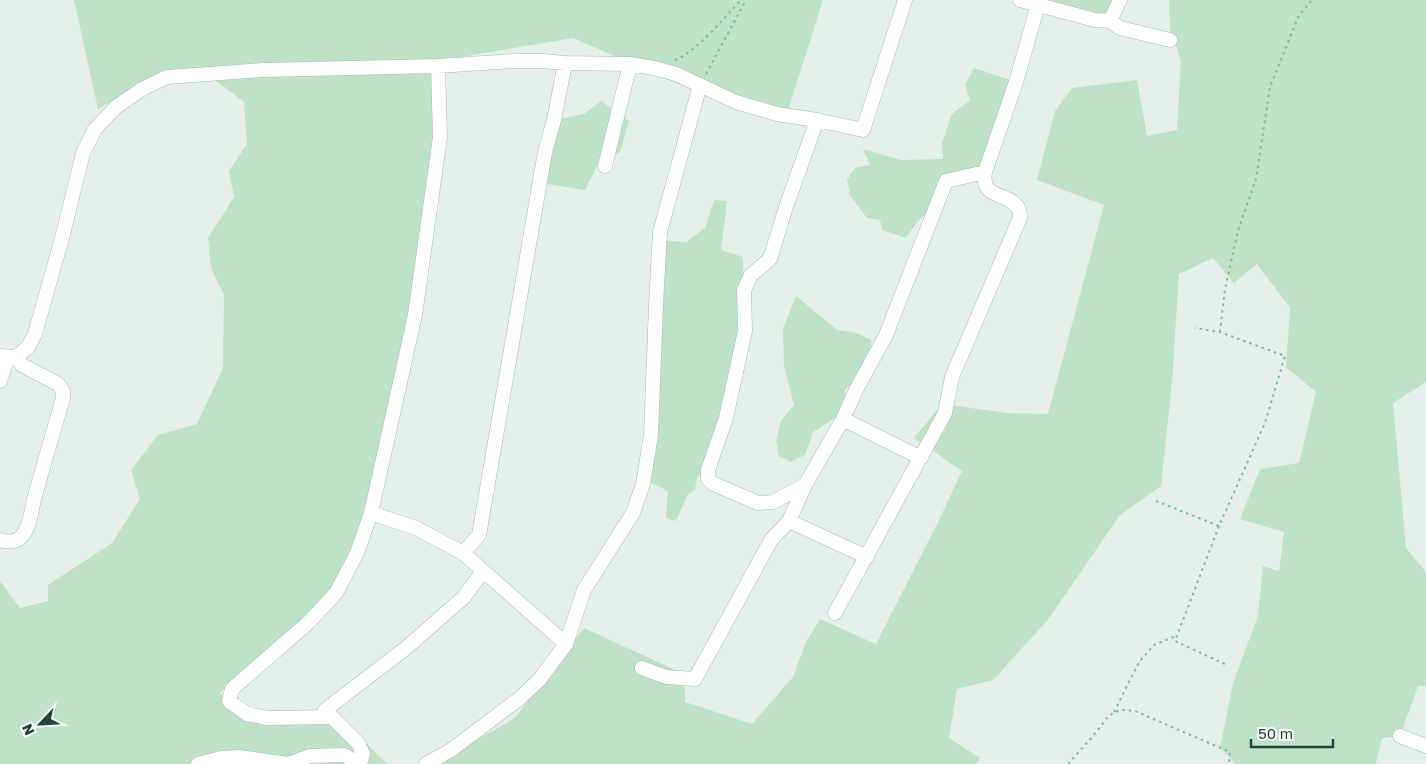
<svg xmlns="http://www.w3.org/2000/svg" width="1426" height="764" font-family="'Golos Text',sans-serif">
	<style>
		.green { fill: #bde2c8 }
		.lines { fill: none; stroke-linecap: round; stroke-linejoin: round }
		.minor-casing { stroke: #a7b9b3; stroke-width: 15 }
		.path { stroke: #83b6a7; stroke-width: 2; stroke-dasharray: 2.5 4; stroke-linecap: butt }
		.minor { stroke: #fff; stroke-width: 14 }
	</style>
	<rect width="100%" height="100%" fill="#e5f0eb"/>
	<path class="green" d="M74,0H823L784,123L711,98L573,38L456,58L438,81L440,137L408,329L369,494L345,571L308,615L220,693L233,699L268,718L340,716L387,764H319V761L220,764H0V581L20,608L48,601V585L112,543L140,499L131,470L158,435L197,424L223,368L224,295L211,268L208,238L234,197L229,171L247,144L244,102L205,73L155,77L98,109Z
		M1033,0H1119L1109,18Z
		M1169,0H1426V382L1393,403L1406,548L1426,572V686H1418L1400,736L1382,738L1376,764H1234V762L1220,748L1233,683L1258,616L1263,566L1279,571L1284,532L1240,519L1260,469L1299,463L1316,392L1286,367L1290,308L1257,264L1234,283L1213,258L1179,274L1172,382L1161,486L1120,515L1047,621L993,680L957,689L949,738L980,758L976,764H435L515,718L584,628L684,674L685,702L752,724L793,677L806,642L820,619L876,644L939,520L962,471L914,438L942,404L1007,413L1048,414L1104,205L1037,180L1055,111L1072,88L1137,80L1147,136L1177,130L1181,60L1170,30Z
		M974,68L1016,82L985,172L946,181L930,210L918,221L906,238L882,230L880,220L867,218L850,195L847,180L855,168L870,165L863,149L901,160L943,159L942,143L952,114L970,100L965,85Z
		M601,101L629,121L620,152L597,166L585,190L540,183L554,120L584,114Z
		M714,200L727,201L721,250L743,257L745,331L708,470L697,477L695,490L688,494L676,521L666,518L668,491L649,482L660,240L686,242L705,228Z
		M796,296L837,330L857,333L871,340L870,365L845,390L846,411L813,432L805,455L791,462L779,456L776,441L781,421L794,405L784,366L783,329Z"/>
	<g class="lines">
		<defs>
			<path id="minor" d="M1020,0L1095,20L1110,21L1120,0
				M1110,21L1120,28L1170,40
				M565,63L554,120L545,152L479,535L463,553L566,644
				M438,66L440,137L415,315L371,513L416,528L463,553
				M605,166L630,64
				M0,356L16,357L28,347L35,334L62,238L83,153L95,129L116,107L142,89L167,77L263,70L438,66L515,61H543L565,63L630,64L654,68L676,74L736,102L777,114L817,120L863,130L905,0
				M0,381L8,357
				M843,419L921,458
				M805,485L773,502L758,503L714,484L708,479V470L726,418L745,331L744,290L751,275L770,259L786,207L817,120
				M789,521L867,557
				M0,540C8,542 16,543 22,536C31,526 31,509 35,496C44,463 54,430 63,398V391L58,384L22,365L16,357
				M835,613L945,413L952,377L1020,218C1020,215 1020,212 1019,210C1011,191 980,201 985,172L1016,82L1038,5
				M642,668L666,677L695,679L771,540L789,521L805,485L843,419L856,390L886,335L946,181L985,172
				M333,717L268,718L247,714L229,701L232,689L309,622L336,593L357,553L371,513
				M1400,736L1426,746
				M198,764L221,758L239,757L288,764L310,756L344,755L360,764
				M360,764L363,754L358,743L325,710L406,648L464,597L483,571
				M426,764L451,750L519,699L539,680L566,644L584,590L633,513L643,484L651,435L656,305L660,232L700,85"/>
		</defs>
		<use href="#minor" class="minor-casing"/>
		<path class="path" d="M675,60C695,53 726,16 741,0
			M706,74L746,0
			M1220,332L1225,289L1238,231L1256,179L1270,87L1299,15L1312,0
			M1156,501L1219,526L1265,423L1285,356L1220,332L1195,328
			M1219,526L1175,641L1227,665
			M1114,712L1139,662L1154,645L1176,636
			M1068,764L1093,736L1107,718L1114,712L1123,710L1135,711L1230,752L1229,764"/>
		<use href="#minor" class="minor"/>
	</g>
	<g transform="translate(40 724) rotate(245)" stroke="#f7fbf9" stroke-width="4" paint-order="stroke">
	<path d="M0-4L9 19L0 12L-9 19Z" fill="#22443c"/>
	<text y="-8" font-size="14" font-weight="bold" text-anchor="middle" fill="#22443c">N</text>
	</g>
	<path d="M1251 739v8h82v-8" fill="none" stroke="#22443c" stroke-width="2.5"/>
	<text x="1258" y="739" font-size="15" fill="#22443c" stroke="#f7fbf9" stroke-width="4" paint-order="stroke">50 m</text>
</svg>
